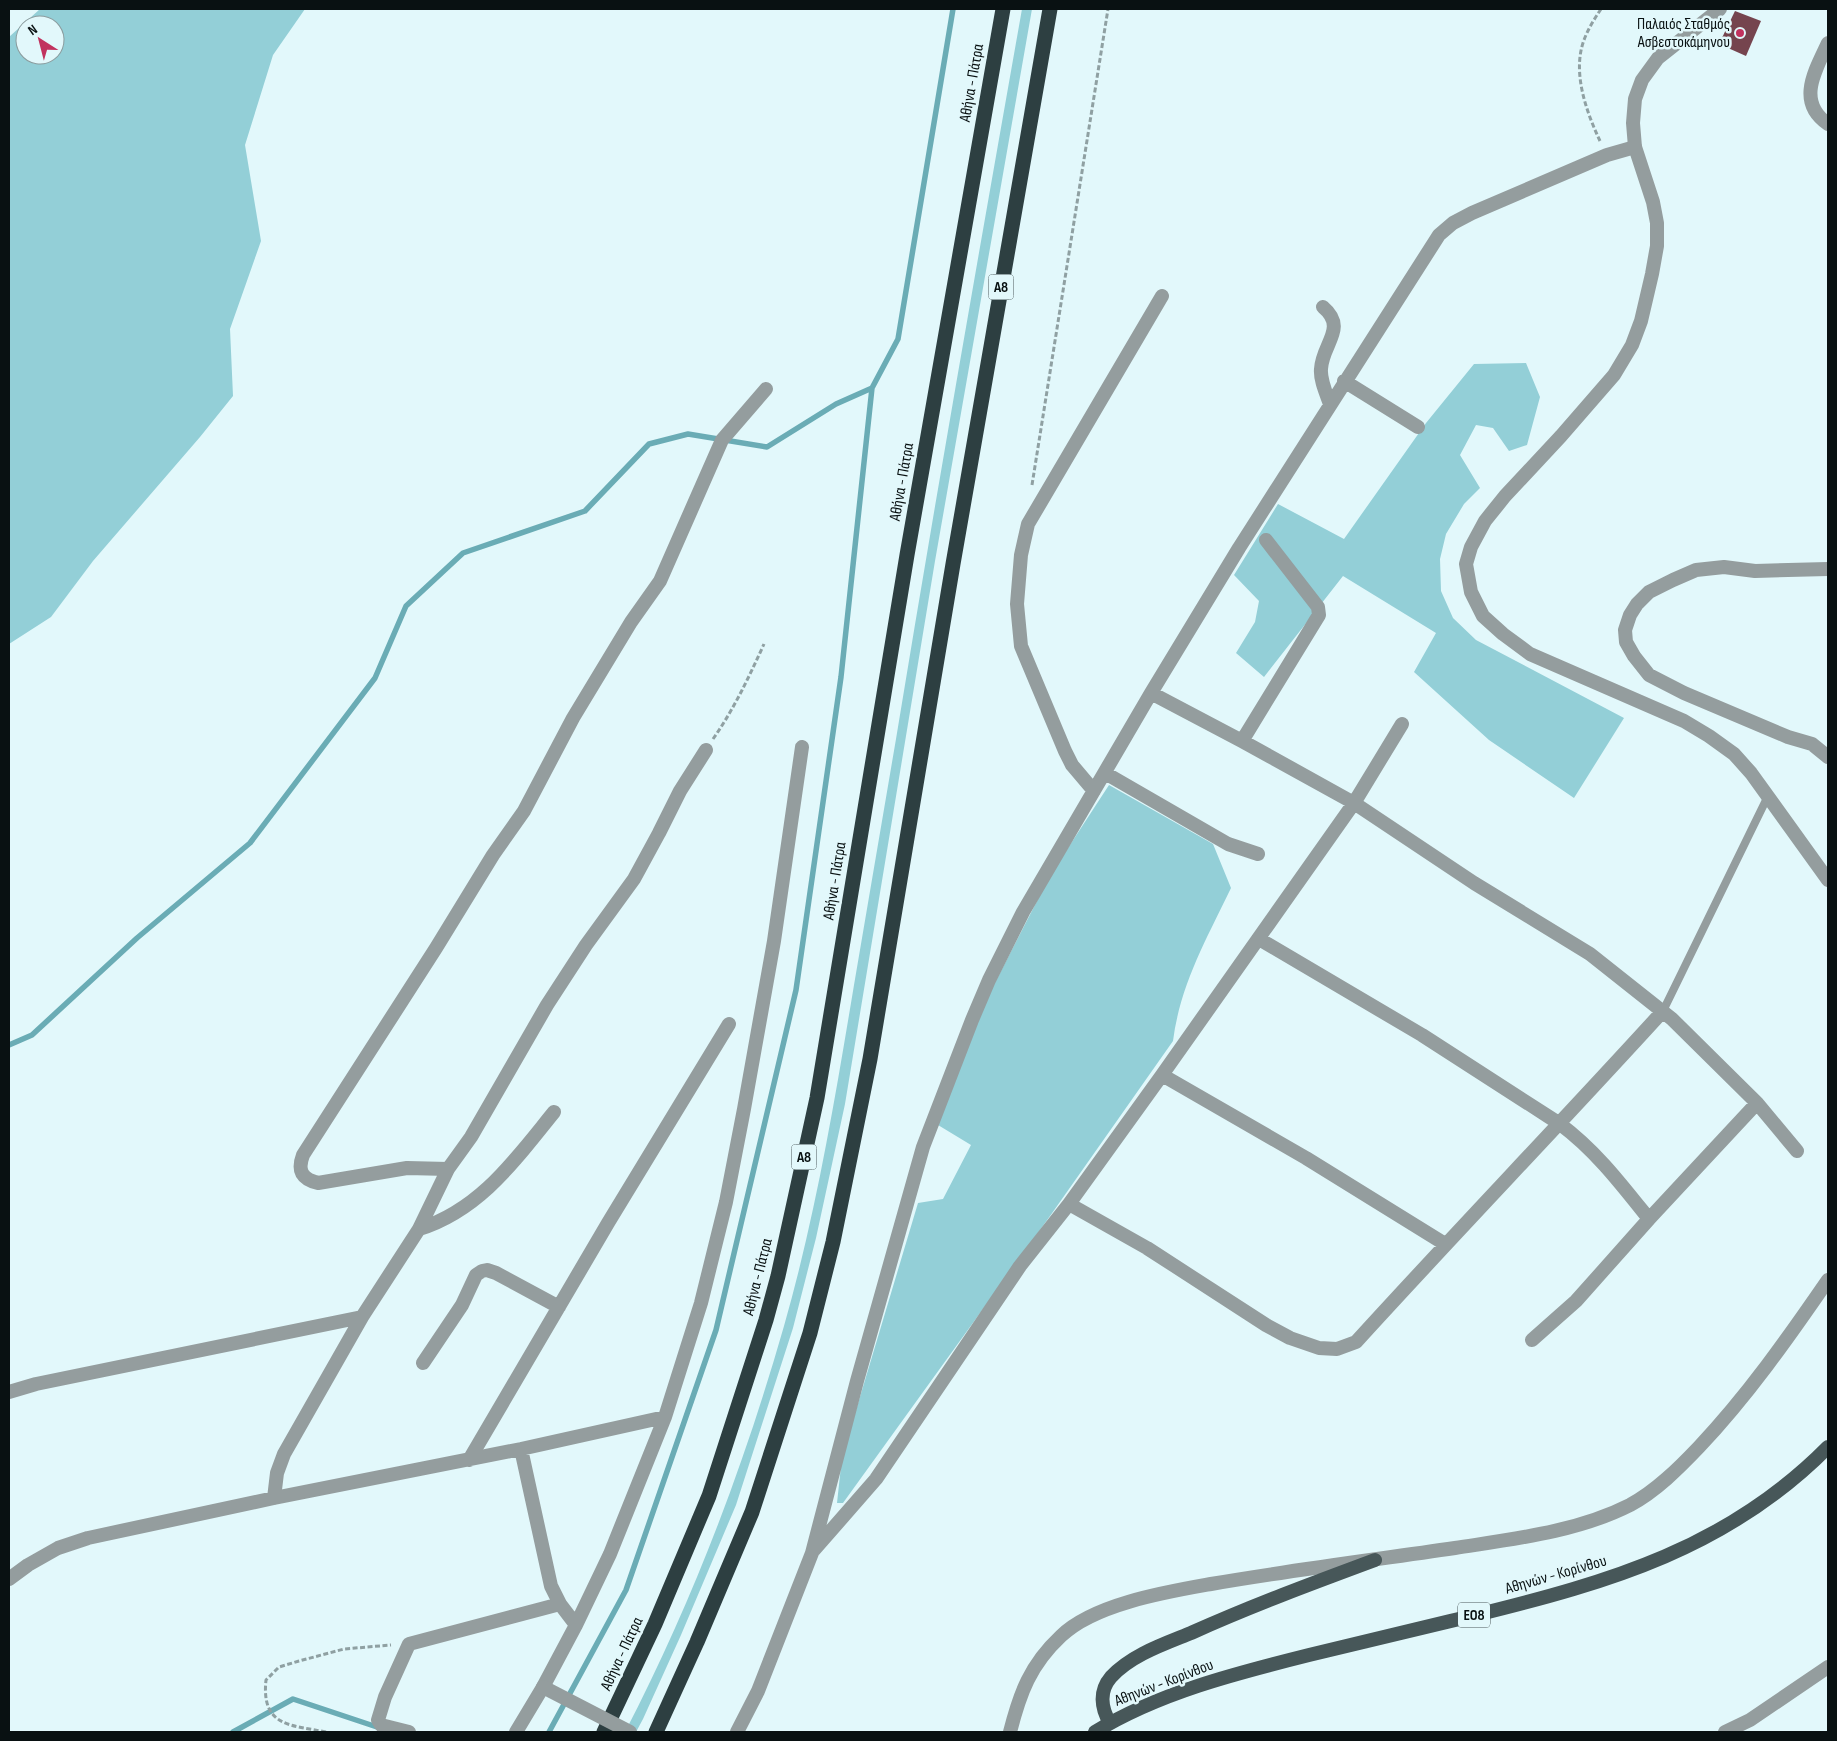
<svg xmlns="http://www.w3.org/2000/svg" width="1837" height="1741" font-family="'Sofia Sans Condensed',sans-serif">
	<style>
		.green { fill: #93cfd7; fill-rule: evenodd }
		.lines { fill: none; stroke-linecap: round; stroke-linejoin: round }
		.stream { stroke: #6aacb5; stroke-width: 5.5 }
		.building { fill: #75444e }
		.path { stroke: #8fa0a2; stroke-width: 3; stroke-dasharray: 5 2.5; stroke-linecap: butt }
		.service { stroke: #949d9e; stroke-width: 8 }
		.minor { stroke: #949d9e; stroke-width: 14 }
		.tertiary { stroke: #949d9e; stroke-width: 14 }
		.primary { stroke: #475759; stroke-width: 14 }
		.motorway { stroke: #2d3f41; stroke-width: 15 }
		.minor-bridge { stroke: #949d9e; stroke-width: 14 }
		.poi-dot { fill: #c1325e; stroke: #e2f8fb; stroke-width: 2 }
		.labels { text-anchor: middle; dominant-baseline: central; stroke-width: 5; stroke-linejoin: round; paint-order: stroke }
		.shield { fill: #e2f8fb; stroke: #4a5658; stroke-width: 1 }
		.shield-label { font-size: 15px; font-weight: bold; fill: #091112 }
		.poi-label { font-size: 16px; fill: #091112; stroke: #e2f8fb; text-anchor: end }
		.street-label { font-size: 16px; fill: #091112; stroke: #e2f8fb }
	</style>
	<rect width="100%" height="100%" fill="#e2f8fb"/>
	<path class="green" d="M40,9H305L273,55L245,145L261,241L230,329L233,396L200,437L93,561L51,617L9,644V37ZM25,25H55V55H25Z
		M1022,9H1032L935,561L845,1104L816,1238L793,1328L736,1505L681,1635L643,1719L636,1732H625C692,1603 744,1466 784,1326C816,1214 835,1099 854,985C868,903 882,821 896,739C936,495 979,252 1022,9Z
		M1526,363L1540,397L1527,445L1509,451L1493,428L1476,425L1460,455L1480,488L1464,504L1446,534L1440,559L1441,591L1453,618L1476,640L1624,718L1574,798L1489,740L1414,672L1436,633L1343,576L1264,677L1236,653L1255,622L1259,601L1234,575L1278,504L1344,539L1426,423L1474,364Z
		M1109,785L1213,844L1231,888C1207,938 1180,985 1173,1041L1050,1216L843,1503H837L842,1457L918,1203L943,1199L971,1145L938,1125L988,996L1051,874Z"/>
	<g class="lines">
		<path class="stream" d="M9,1045L32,1035L137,938L250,843L375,678L406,606L463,553L585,511L649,444L688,434L767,447L836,404L872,388
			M233,1732L293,1699L380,1728
			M549,1732L626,1590L716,1330L796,990L841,677L872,388L898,339L953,9"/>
	</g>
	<path class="building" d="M1735,11L1761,21L1746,56L1719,44Z"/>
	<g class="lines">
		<path class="path" d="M1600,141C1586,111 1572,72 1584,40C1588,29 1595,18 1601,9
			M1032,485L1108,9
			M713,739C734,709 749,677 764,644
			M326,1732C291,1725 261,1727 266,1680L279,1667L299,1661L344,1649L391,1645"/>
		<path class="service" d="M1663,1011L1768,796"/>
		<path class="minor" d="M1828,43C1815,71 1796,102 1828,124
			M1323,307C1348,328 1322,344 1321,369C1320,380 1326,393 1330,404
			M1344,381L1418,427
			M1828,569L1755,571L1724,567L1696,570L1673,580L1649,592L1637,604L1630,615L1625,630L1626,642L1634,656L1649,675L1684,693L1788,737L1812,744L1828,757
			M1151,693L1242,741L1354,803L1474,883L1590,954L1672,1019L1757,1103L1797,1151
			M1242,741L1319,615L1318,607L1266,540
			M1105,773L1228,844L1258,854
			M1094,791L1072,765L1065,751L1021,646L1017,604L1021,555L1028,524L1162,296
			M1259,939L1422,1035L1560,1124C1596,1151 1621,1184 1649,1219
			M1162,1075L1306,1158L1445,1244
			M448,1169L407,1168L318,1183C302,1179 297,1171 303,1155L436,948L493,855L524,811L573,718L631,622L660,581L722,440L766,389
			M1069,1204L1147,1248L1266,1325L1290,1338L1319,1348L1337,1349L1356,1342C1457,1231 1562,1122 1663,1011
			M419,1229C480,1210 515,1160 554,1112
			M1532,1340L1576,1301L1649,1219L1757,1103
			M423,1363L462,1305L476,1275L482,1271L487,1270L496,1273L559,1307
			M9,1392L36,1384L362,1317
			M521,1449L551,1586L560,1604L576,1625
			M469,1460L608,1223L729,1024
			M274,1498L277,1473L284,1454L362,1317L419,1229L448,1169L471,1137L547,1005L586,945L634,879L659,833L680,791L706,750
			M814,1550L876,1479L1020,1266L1069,1204L1162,1075L1354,803L1402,724
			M9,1579L28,1565L58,1548L88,1538L274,1498L521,1449L665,1417
			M409,1732L381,1725L378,1720L385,1697L409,1644L560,1604
			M516,1732L543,1687L576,1625L610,1554L665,1417L701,1303L726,1202L744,1109L774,941L802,747
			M737,1732L758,1691L812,1553L857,1381L923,1147L972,1020L989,980L1023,912L1151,693L1239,548L1439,235L1453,223L1472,213L1607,155L1635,147
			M1725,1732L1750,1720L1828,1667"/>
		<path class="tertiary" d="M1720,9L1658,58L1642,80L1635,99L1633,123L1635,147L1653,202L1657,223V246L1652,274L1641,321L1632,345L1614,375L1561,436L1505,496L1485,521L1471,547L1466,564L1471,592L1483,616L1503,634L1530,654L1684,721L1709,736L1734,754L1751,773L1828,880
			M1010,1732C1020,1693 1030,1665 1061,1636C1094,1604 1166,1592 1211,1584C1292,1570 1373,1560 1455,1548C1513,1539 1577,1532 1630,1505C1656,1491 1679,1468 1699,1447C1748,1395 1788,1338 1828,1280"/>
		<path class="primary" d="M1110,1723C1101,1708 1099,1691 1111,1677C1131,1655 1164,1644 1191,1633C1251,1606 1313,1583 1375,1560
			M1095,1732C1158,1693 1237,1673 1309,1655C1364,1642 1420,1628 1476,1615C1610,1582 1728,1548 1828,1447"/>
		<path class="motorway" d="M604,1732L655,1624L709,1496L766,1320L778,1276L817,1098L907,555L1003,9
			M656,1732L697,1642L752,1512L810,1333L833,1242L870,1059L953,564L1050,9"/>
		<path class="minor-bridge" d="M543,1687L630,1732"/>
	</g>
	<circle class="poi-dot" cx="1740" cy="33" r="5"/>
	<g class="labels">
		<g class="shield">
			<rect x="988.5" y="274.5" width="25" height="25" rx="4"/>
			<rect x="791.5" y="1144.5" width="25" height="25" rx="4"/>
			<rect x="1458" y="1602.5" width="32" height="25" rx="4"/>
		</g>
		<g class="shield-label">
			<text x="1001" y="287">Α8</text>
			<text x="804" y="1157">Α8</text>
			<text x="1474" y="1615">ΕΟ8</text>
		</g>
		<g class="poi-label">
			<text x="1730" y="24">Παλαιός Σταθμός<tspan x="1730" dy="18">Ασβεστοκάμηνου</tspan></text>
		</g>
		<g class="street-label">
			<text transform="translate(972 83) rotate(-80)">Αθήνα - Πάτρα</text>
			<text transform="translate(902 482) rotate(-80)">Αθήνα - Πάτρα</text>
			<text transform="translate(835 881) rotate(-81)">Αθήνα - Πάτρα</text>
			<text transform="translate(758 1277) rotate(-76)">Αθήνα - Πάτρα</text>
			<text transform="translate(1556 1575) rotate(-16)">Αθηνών - Κορίνθου</text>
			<text transform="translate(622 1654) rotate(-65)">Αθήνα - Πάτρα</text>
			<text transform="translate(1164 1683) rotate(-21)">Αθηνών - Κορίνθου</text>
		</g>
	</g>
	<rect width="1837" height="1741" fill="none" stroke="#091112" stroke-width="20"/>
	<g transform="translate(40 40) rotate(324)"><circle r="24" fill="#e2f8fb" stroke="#8b9c9e"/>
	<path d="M0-4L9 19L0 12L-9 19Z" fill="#c1325e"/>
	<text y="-8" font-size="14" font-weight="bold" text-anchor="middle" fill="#091112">N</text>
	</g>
</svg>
